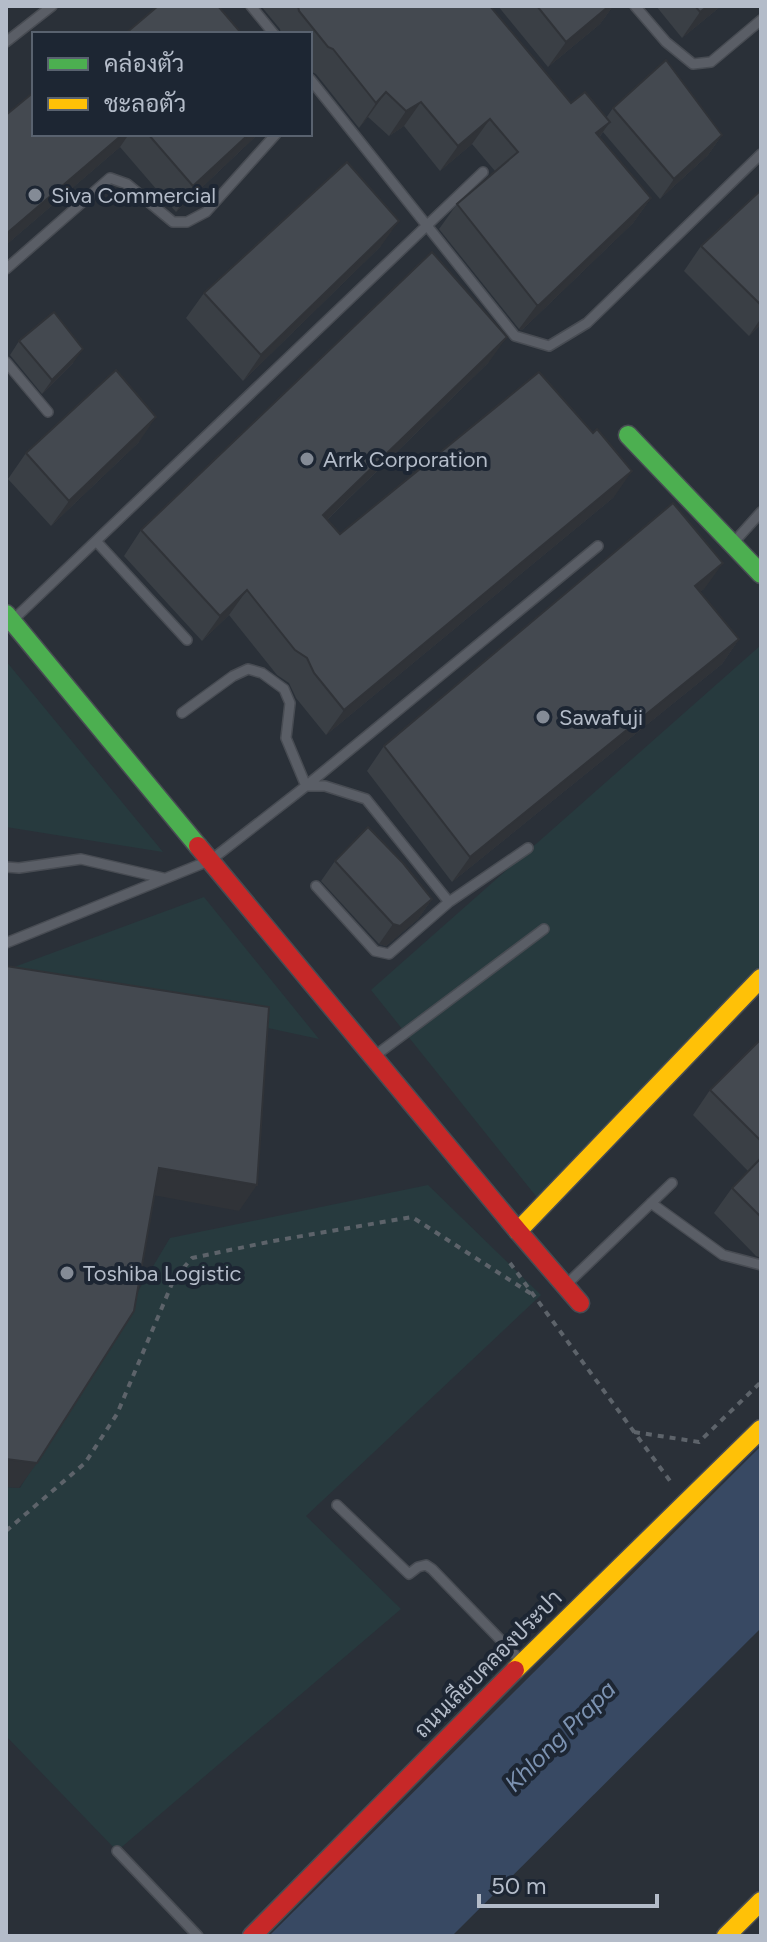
<svg xmlns="http://www.w3.org/2000/svg" width="767" height="1942" font-family="Figtree,Sarabun,sans-serif">
	<style>
		.green { fill: #273a3e }
		.water { fill: #384963 }
		.lines { fill: none; stroke-linecap: round; stroke-linejoin: round }
		.lane-casing { stroke: #484c53; stroke-width: 12 }
		.fast-casing { stroke: #484c53; stroke-width: 21 }
		.slow-casing { stroke: #484c53; stroke-width: 21 }
		.jam-casing { stroke: #484c53; stroke-width: 21 }
		.path { stroke: #5d636a; stroke-width: 4; stroke-dasharray: 6 6; stroke-linecap: butt }
		.lane { stroke: #5a5e66; stroke-width: 9 }
		.fast { stroke: #4caf50; stroke-width: 18 }
		.slow { stroke: #ffc107; stroke-width: 18 }
		.jam { stroke: #c62828; stroke-width: 18 }
		.wall { fill: #3a3f45 }
		.shaded-wall { fill: #303338 }
		.building { fill: #444950; stroke: #303338; stroke-width: 2 }
		.poi-dot { fill: #848b96; stroke: #1d2633; stroke-width: 3 }
		.labels { text-anchor: middle; dominant-baseline: central; stroke-width: 8; stroke-linejoin: round; paint-order: stroke }
		.poi-label { font-size: 22px; fill: #b4bcc9; stroke: #1d2633; text-anchor: start }
		.street-label { font-size: 22px; fill: #b4bcc9; stroke: #1d2633 }
		.water-label { font-size: 24px; font-style: italic; fill: #7c92b1; stroke: #1d2633 }
	</style>
	<rect width="100%" height="100%" fill="#2a3038"/>
	<path class="green" d="M761,645V978L543,1205L371,990Z
		M6,661L163,852L6,827Z
		M204,897L319,1039L6,972V970Z
		M428,1185L541,1295L306,1516L401,1609L117,1851L6,1736V1487L20,1488L170,1238Z"/>
	<path class="water" d="M761,1446V1628L452,1936H269Z"/>
	<g class="lines">
		<defs>
			<path id="lane" d="M251,6L274,34
				M635,6L666,42L693,64L711,62L761,20
				M6,42L52,6
				M310,79L515,336L549,346L587,323L761,154
				M6,269L110,178L127,184L173,222H187L206,212L276,134
				M6,362L48,412
				M96,541L187,640
				M735,541L761,512
				M14,619L483,172
				M182,713L233,676L248,669L262,673L284,689L290,703L286,738L306,786H325L366,799L449,902L528,848
				M6,867L19,868L81,859L163,878
				M316,886L375,951L389,954L449,902
				M6,943L211,860L306,786L598,546
				M376,1055L544,929
				M651,1203L723,1255L761,1265
				M568,1283L672,1183
				M337,1505L409,1574L418,1567L426,1565L432,1569L520,1660
				M117,1851L198,1936"/>
			<path id="fast" d="M628,435L761,574
				M6,614L198,846"/>
			<path id="slow" d="M518,1231L761,978
				M515,1670L761,1429
				M726,1936L761,1901"/>
			<path id="jam" d="M198,846L518,1231L580,1303
				M252,1936L515,1670"/>
		</defs>
		<use href="#lane" class="lane-casing"/>
		<use href="#fast" class="fast-casing"/>
		<use href="#slow" class="slow-casing"/>
		<use href="#jam" class="jam-casing"/>
		<path class="path" d="M510,1263L673,1485
			M634,1432L699,1442L761,1382
			M6,1531L85,1463L117,1414L174,1279L192,1258L273,1241L412,1217L533,1295"/>
		<use href="#lane" class="lane"/>
		<use href="#fast" class="fast"/>
		<use href="#slow" class="slow"/>
		<use href="#jam" class="jam"/>
	</g>
	<path class="wall" d="M261,6H490L571,103L606,118L613,108L722,135L708,155L660,199L603,132L599,138L651,198L633,223L522,330L519,329L439,229L457,204L495,171L472,144L440,171L404,126L389,136L368,117L359,128L316,74L310,71V34H281L280,29Z
		M498,6H613L600,24L548,67Z
		M656,6H721L682,38Z
		M6,115L34,134H258L176,212L120,147L6,245Z
		M761,190V324L749,336L684,271L701,246Z
		M381,246L243,381L186,318L204,293Z
		M19,341L73,363L42,394L10,355Z
		M489,362L327,520L340,534L614,497L326,735L296,698L289,683L277,675L229,615L202,641L124,556L141,530Z
		M139,442L51,526L8,479L26,453Z
		M705,588L700,592L739,639L722,664L452,882L367,771L384,746Z
		M335,861L432,899L418,919L386,946L379,944L321,881Z
		M761,1039V1258L756,1256L714,1213L732,1188L748,1171L693,1115L710,1090Z"/>
	<path class="shaded-wall" d="M609,6H613L600,24L548,67L566,42Z
		M708,6H721L682,38L700,12Z
		M386,92L368,117L359,128L376,103Z
		M421,102L404,126L389,136L406,111Z
		M490,119L472,144L440,171L458,146Z
		M610,122L592,147L596,133Z
		M123,134H129L120,147L6,245V234Z
		M249,134H258L176,212L193,186Z
		M722,135L708,155L660,199L674,179Z
		M651,198L633,223L522,330L519,329L537,305Z
		M399,221L381,246L243,381L261,355Z
		M761,318V324L749,336Z
		M507,337L489,362L305,541L323,515Z
		M83,349L73,363L42,394L52,380Z
		M156,417L139,442L51,526L69,501Z
		M632,471L614,497L326,735L344,710Z
		M723,563L705,588L677,611L695,586Z
		M247,590L229,615L202,641L220,616Z
		M739,639L722,664L452,882L470,857Z
		M432,899L418,919L386,946L379,944L393,924Z
		M159,1168L257,1185L239,1211L142,1193Z
		M6,1459L37,1463L19,1488L6,1487Z"/>
	<path class="building" d="M158,6H218L242,34H125Z
		M298,6H490L571,103L585,92L610,122L596,133L651,198L539,305H537L457,204L518,152L490,119L458,146L421,102L406,111L386,92L376,103L333,49L328,47L299,11Z
		M537,6H609L566,42Z
		M695,6H708L700,12Z
		M666,60L722,135L674,179L613,108Z
		M34,92V134H123L6,234V115Z
		M148,134H249L193,186Z
		M347,162L399,221L261,355L204,293Z
		M761,190V305L701,246Z
		M432,252L507,337L323,515L340,534L539,372L593,433L597,429L632,471L344,710L314,673L307,658L295,650L247,590L220,616L141,530Z
		M54,312L83,349L52,380L19,341Z
		M116,370L156,417L69,501L26,453Z
		M673,503L723,563L695,586L739,639L470,857L384,746Z
		M368,827L403,863L432,899L400,926L393,924L335,861Z
		M6,966L269,1007L257,1185L159,1168L134,1311L37,1463L6,1459Z
		M761,1039V1141L710,1090Z
		M761,1158V1217L732,1188Z"/>
	<g class="poi-dot">
		<circle cx="35" cy="195" r="8"/>
		<circle cx="307" cy="459" r="8"/>
		<circle cx="543" cy="717" r="8"/>
		<circle cx="67" cy="1273" r="8"/>
	</g>
	<g class="labels">
		<g class="poi-label">
			<text x="51" y="195">Siva Commercial</text>
			<text x="323" y="459">Arrk Corporation</text>
			<text x="559" y="717">Sawafuji</text>
			<text x="83" y="1273">Toshiba Logistic</text>
		</g>
		<g class="street-label">
			<text transform="translate(488 1664) rotate(-45)">ถนนเลียบคลองประปา</text>
		</g>
		<g class="water-label">
			<text transform="translate(560 1736) rotate(-45)">Khlong Prapa</text>
		</g>
	</g>
	<rect width="767" height="1942" fill="none" stroke="#b4bcc9" stroke-width="16"/>
	<rect x="32" y="32" width="280" height="104" fill="#1d2633" stroke="#59626f" stroke-width="2"/>
	<rect x="48" y="58" width="40" height="12" fill="#4caf50" stroke="#59626f" stroke-width="2"/>
	<text x="104" y="72" font-size="24" fill="#b4bcc9">คล่องตัว</text>
	<rect x="48" y="98" width="40" height="12" fill="#ffc107" stroke="#59626f" stroke-width="2"/>
	<text x="104" y="112" font-size="24" fill="#b4bcc9">ชะลอตัว</text>
	<path d="M479 1894v12h178v-12" fill="none" stroke="#b4bcc9" stroke-width="4"/>
	<text x="491" y="1894" font-size="24" fill="#b4bcc9" stroke="#1d2633" stroke-width="6" paint-order="stroke">50 m</text>
</svg>
